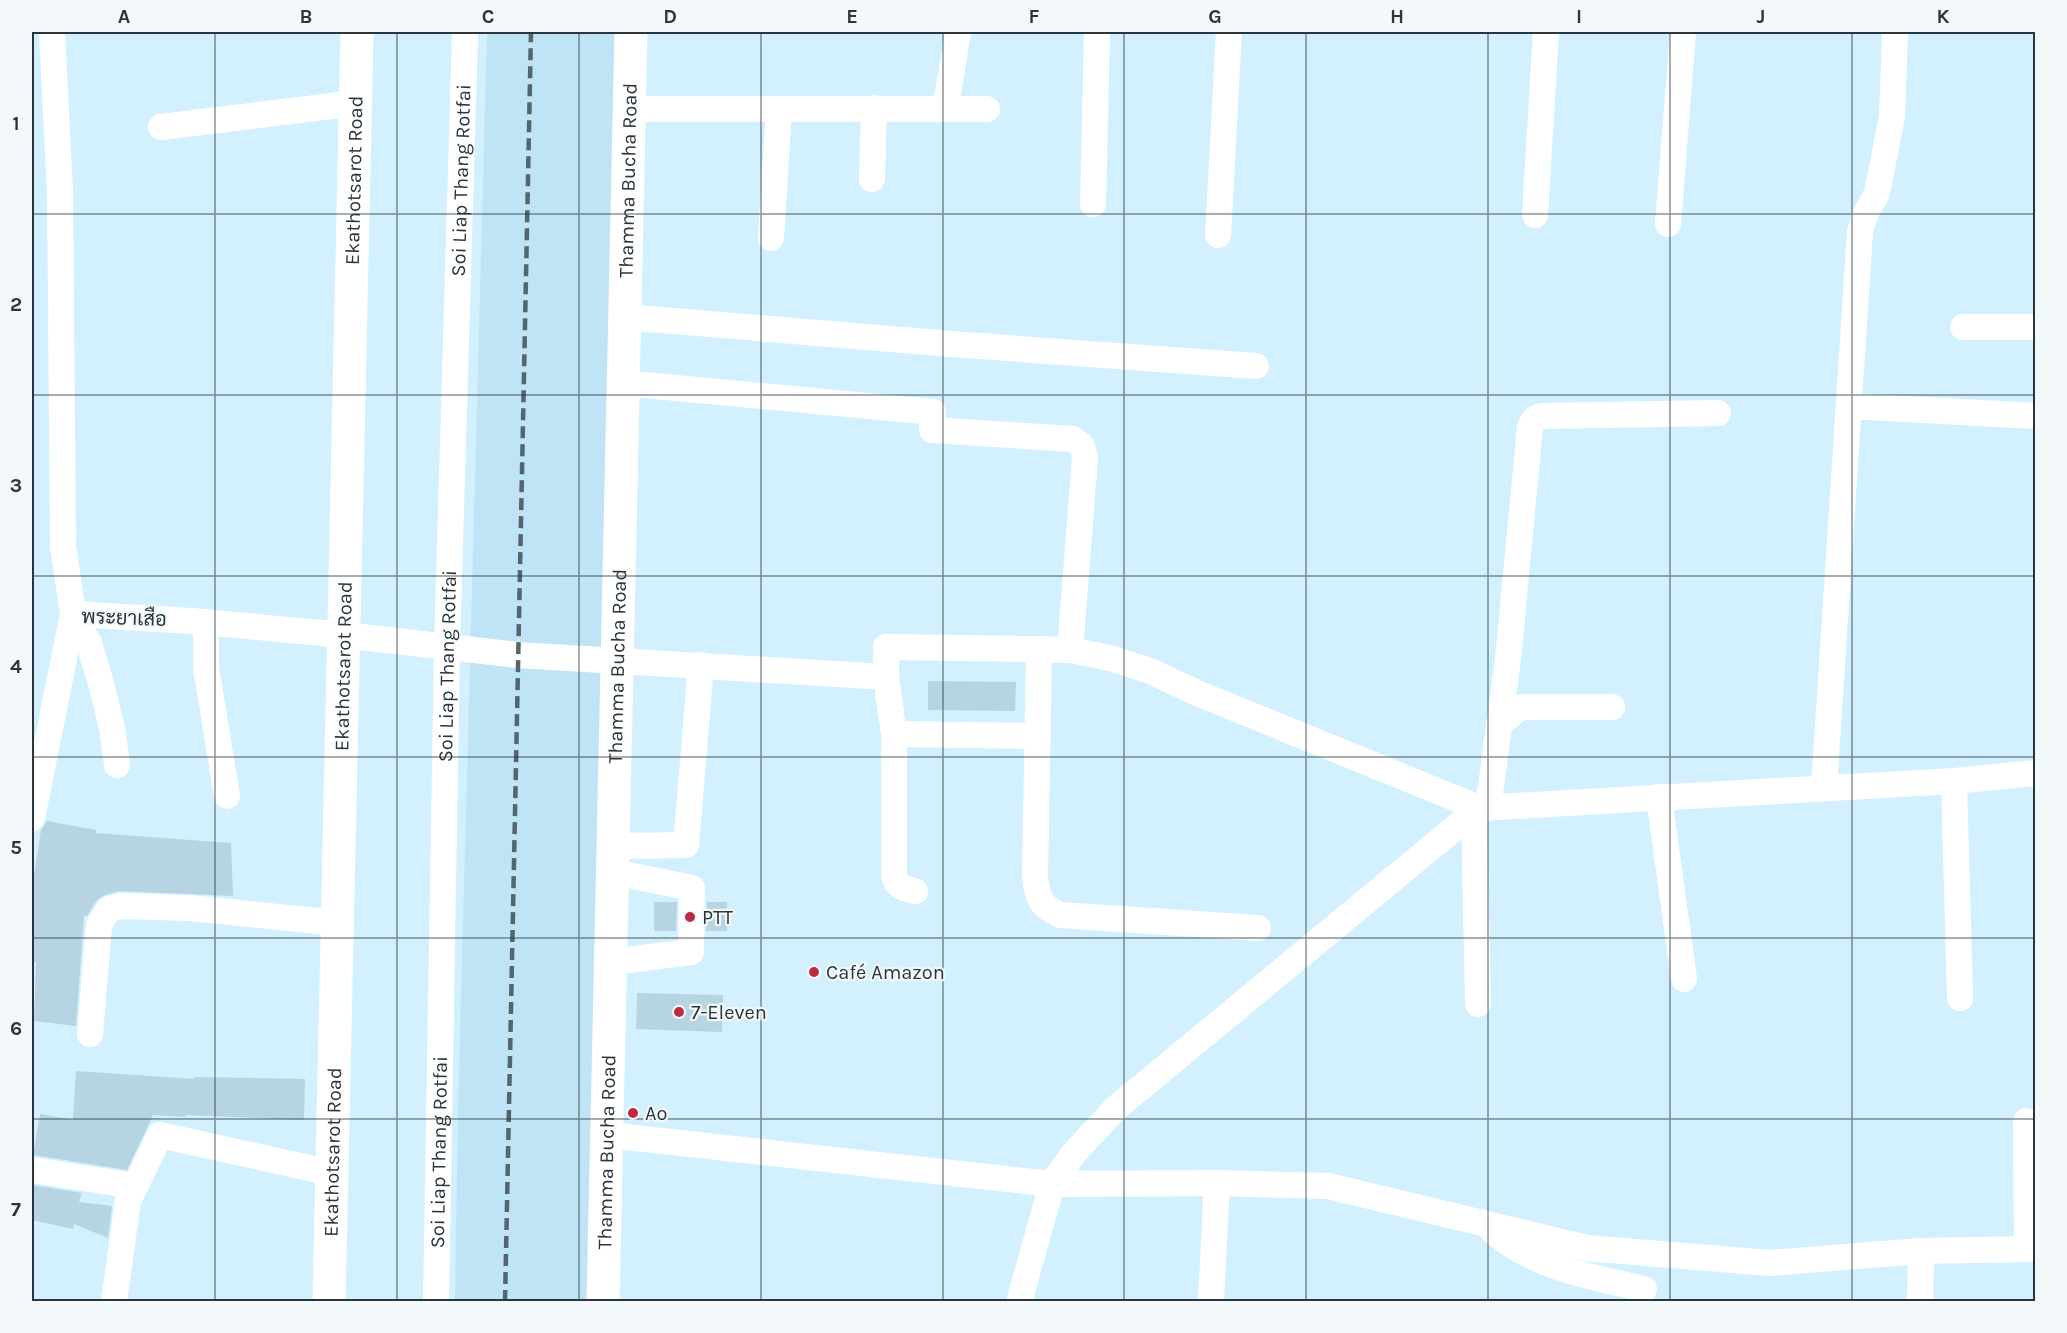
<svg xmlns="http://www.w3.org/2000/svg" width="2067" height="1333" font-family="Karla,Sarabun,sans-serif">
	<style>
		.built { fill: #bee4f6 }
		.building { fill: #b6d4e2 }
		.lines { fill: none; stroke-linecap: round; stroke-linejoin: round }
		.minor { stroke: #fff; stroke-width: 26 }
		.major { stroke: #fff; stroke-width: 33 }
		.rail { stroke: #54656d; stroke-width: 4.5; stroke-dasharray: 12 6; stroke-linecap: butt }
		.grid { fill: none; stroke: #2a363c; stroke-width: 1.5; stroke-opacity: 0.55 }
		.poi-dot { fill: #bc2b42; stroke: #f3f9fb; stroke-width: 2 }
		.labels { text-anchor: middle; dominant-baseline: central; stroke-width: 4.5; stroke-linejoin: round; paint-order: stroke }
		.street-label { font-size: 20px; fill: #2a363c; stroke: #f3f9fb }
		.poi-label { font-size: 20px; fill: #2a363c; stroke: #f3f9fb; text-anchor: start }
		.neatline { fill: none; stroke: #2a363c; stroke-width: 2 }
		.grid-label { font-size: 20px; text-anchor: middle; font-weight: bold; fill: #2a363c }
	</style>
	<rect width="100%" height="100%" fill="#d2f0fe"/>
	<path class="built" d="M487,32H619L589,1301L455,1302L458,1110Z"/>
	<path class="building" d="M928,681L1016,682L1015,711L928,710Z
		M47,821L96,830V833L231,843L233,896L119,891L105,895L96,901L87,916H84L76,1026L34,1021L36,962H32V888L41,830Z
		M654,902H677L676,931H654Z
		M707,902H727V931H706Z
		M637,993L723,995L722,1032L636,1029Z
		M76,1071L194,1079V1077L305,1079L304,1120L185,1115V1117L153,1115L127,1170L33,1155L40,1114L73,1120Z
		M32,1185L82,1193L79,1202L112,1206L108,1238L74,1224L73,1229L32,1220Z"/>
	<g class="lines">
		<g class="minor">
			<path d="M52,32L60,191L63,546L73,614L89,643L102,687L112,728L117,765"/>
			<path d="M629,109H779"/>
			<path d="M936,109H987"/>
			<path d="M161,127L356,103"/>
			<path d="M872,179L874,108"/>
			<path d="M1093,204L1097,32"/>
			<path d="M1535,215L1546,32"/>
			<path d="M1668,224L1683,32"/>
			<path d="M1218,235L1229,32"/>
			<path d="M771,238L779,109H936L946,103L948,93L958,32"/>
			<path d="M625,317L951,344L1256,366"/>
			<path d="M1963,327H2036"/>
			<path d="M623,383L933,412L932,430L1073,439L1082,446L1085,458L1070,650"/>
			<path d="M1849,406L2036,416"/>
			<path d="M206,622V668L227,796"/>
			<path d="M1039,649L1035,878C1038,899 1040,906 1060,915L1258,928"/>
			<path d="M886,677L894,734V875C897,888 903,888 915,891"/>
			<path d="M1499,724L1521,707H1612"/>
			<path d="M894,734L1038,736"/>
			<path d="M1954,781L1960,998"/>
			<path d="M1824,788L1860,231L1866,213L1877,193L1892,117L1895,32"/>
			<path d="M1659,797L1684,979"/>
			<path d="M1488,808L1508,659L1530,427C1532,420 1535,417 1542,416L1718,413"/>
			<path d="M1474,812L1478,1004"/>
			<path d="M32,818L73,614L192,621L344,635L518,655L886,677V647L1039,649L1070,650L1110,658L1150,671L1197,693L1479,808L1954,781L2036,773"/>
			<path d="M614,846L686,845L701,665"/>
			<path d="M612,962L691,952L692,888L614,872"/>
			<path d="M90,1034L99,925L109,909L119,906L190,908L338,923"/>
			<path d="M2026,1121L2027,1249"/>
			<path d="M608,1135L1052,1184L1217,1183L1328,1186L1587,1248L1769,1263L1921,1251L2036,1249"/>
			<path d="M32,1170L135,1186"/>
			<path d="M1492,1230C1532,1267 1592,1277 1644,1289"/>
			<path d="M114,1302L128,1201L160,1135L332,1173"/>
			<path id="s1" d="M436,1302L447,648L465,32"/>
			<path d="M1019,1302L1052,1184L1074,1153L1116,1108L1479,808"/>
			<path d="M1211,1302L1217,1183"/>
			<path d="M1920,1302L1921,1251"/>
		</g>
		<g class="major">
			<path id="s2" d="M329,1302L357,32"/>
			<path id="s3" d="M603,1302L631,32"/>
		</g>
		<path class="rail" d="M505,1302L531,32"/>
	</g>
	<path class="grid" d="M215,32V1302M397,32V1302M579,32V1302M761,32V1302M943,32V1302M1124,32V1302M1306,32V1302M1488,32V1302M1670,32V1302M1852,32V1302M32,214H2036M32,395H2036M32,576H2036M32,757H2036M32,938H2036M32,1119H2036"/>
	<g class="poi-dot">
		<circle cx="690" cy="917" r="6"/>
		<circle cx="814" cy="972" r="6"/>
		<circle cx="679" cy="1012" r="6"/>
		<circle cx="633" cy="1113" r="6"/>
	</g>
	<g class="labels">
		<g class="street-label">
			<text stroke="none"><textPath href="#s2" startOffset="1122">Ekathotsarot Road</textPath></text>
			<text stroke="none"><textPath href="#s1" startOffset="1122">Soi Liap Thang Rotfai</textPath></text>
			<text stroke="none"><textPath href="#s3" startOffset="1122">Thamma Bucha Road</textPath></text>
			<text transform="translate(124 618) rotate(2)">พระยาเสือ</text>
			<text stroke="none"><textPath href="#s1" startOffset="636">Soi Liap Thang Rotfai</textPath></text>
			<text stroke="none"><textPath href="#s2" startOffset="636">Ekathotsarot Road</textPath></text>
			<text stroke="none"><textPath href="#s3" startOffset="636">Thamma Bucha Road</textPath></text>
			<text stroke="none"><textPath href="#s2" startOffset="150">Ekathotsarot Road</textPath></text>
			<text stroke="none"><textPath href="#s1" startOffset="150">Soi Liap Thang Rotfai</textPath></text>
			<text stroke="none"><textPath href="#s3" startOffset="150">Thamma Bucha Road</textPath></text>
		</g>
		<g class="poi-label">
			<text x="702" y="917">PTT</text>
			<text x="826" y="972">Café Amazon</text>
			<text x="691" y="1012">7-Eleven</text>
			<text x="645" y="1113">Ao</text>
		</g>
	</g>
	<rect width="2067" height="1333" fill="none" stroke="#f3f9fb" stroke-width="66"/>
	<rect x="33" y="33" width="2001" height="1267" class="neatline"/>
	<g class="grid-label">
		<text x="124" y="23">A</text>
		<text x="306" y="23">B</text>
		<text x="488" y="23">C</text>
		<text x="670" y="23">D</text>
		<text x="852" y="23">E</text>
		<text x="1034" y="23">F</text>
		<text x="1215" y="23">G</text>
		<text x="1397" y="23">H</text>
		<text x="1579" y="23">I</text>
		<text x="1761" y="23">J</text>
		<text x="1943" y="23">K</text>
		<text x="16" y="130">1</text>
		<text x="16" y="311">2</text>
		<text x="16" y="492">3</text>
		<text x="16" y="673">4</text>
		<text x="16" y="854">5</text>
		<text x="16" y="1035">6</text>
		<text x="16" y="1216">7</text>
	</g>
</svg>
